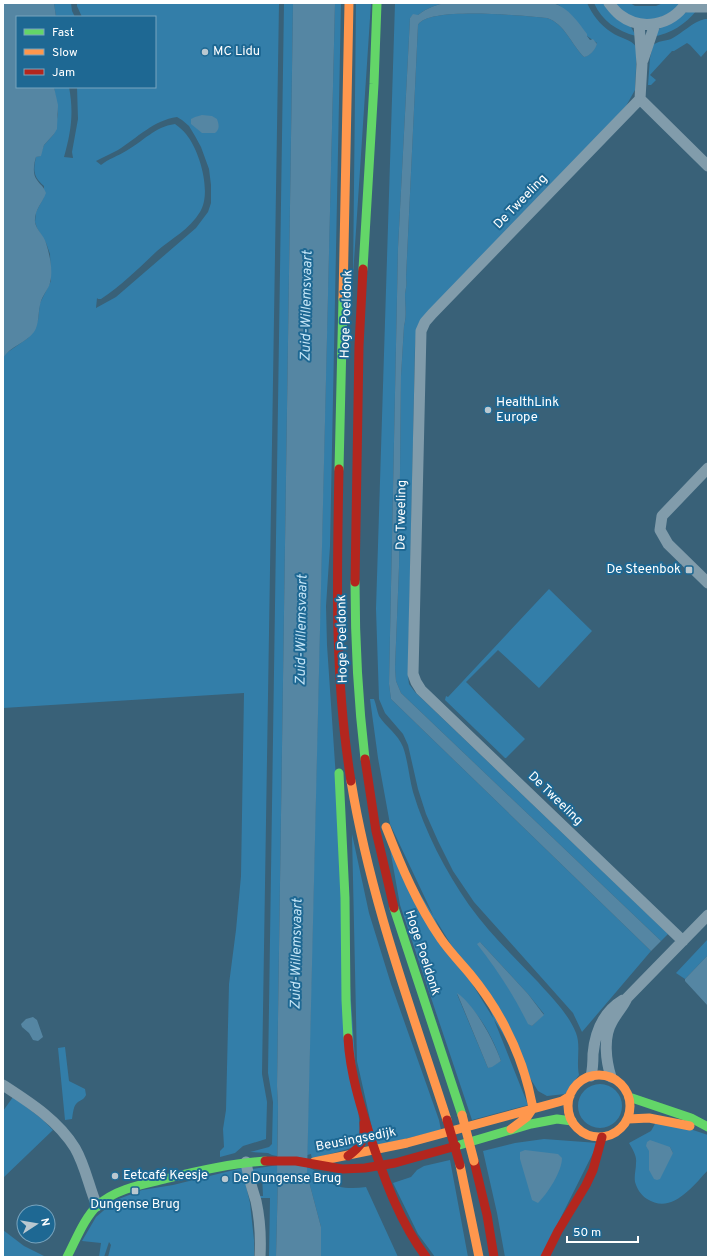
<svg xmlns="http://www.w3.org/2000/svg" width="711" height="1260" font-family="Overpass,sans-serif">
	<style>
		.green { fill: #337ea9; fill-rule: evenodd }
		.water { fill: #5586a3 }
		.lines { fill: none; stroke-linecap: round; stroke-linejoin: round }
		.street { stroke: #819cab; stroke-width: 11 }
		.fast { stroke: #63d668; stroke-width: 9 }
		.slow { stroke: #ff974d; stroke-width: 9 }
		.jam { stroke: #b3261e; stroke-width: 9 }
		.slow-bridge { stroke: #ff974d; stroke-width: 9 }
		.jam-bridge { stroke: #b3261e; stroke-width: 9 }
		.poi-dot { fill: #bac8d0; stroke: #1e6893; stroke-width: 1.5 }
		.labels { text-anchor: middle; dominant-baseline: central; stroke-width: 4; stroke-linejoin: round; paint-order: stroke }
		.poi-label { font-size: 13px; fill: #fff; stroke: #1e6893; text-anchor: start }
		.street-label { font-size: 13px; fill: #fff; stroke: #1e6893 }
		.water-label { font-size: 14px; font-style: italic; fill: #c3e4f6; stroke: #1e6893 }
	</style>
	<rect width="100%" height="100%" fill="#396178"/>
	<path class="green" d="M54,3H71L72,11L75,17H56Z
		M77,3H279L262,1074L267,1102L266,1139L243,1146L235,1153L220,1157V1151L224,1147L223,1129L226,1110L229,984L236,930L241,876L244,693L3,708V358L5,354L28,338L38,320L40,303L51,281L50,254L46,243L37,228L35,222L36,212L44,197V186C33,177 33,170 36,157L40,156L44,145L54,134L55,130L58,114L54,87H69C74,113 71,132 64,157L73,158L72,152L78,119L77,87H155V17H82L77,6ZM177,117L182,120L189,126L195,136L201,147L209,169L211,185V203L208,212L196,228L116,297L96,308L97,298L98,299H101C122,285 139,268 157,251C171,239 190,229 200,212C212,193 200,151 186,134C183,130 179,127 175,124C154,127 144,141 126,151C118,156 108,159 101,165L96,161C103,157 111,154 118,150C137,138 154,120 177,117Z
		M284,3H293L277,1086L278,1107L277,1156L272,1155L268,1153L250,1152L269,1147L272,1144L273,1102L268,1073Z
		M335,3H341L330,546L326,606L327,645L360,1134L355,1147L312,1159L311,1154L307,1155Z
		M356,3H371L353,276Z
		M395,3H447C437,4 427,8 418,15H413L410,18L398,248L389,684L391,699L651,951L582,1032L573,1013L474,902L453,871L438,841L426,814L418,789L408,745L403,734L385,713L379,699L376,609Z
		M553,3H587C592,14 600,25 611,32C620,39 631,38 637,48L635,90L626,106L417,329L415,346L408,676L409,684L415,692L668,934L661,941L401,693L396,681L395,668L399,567L401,376L404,326C407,315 405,305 405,294C406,288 407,284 406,278L418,25C428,6 525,16 547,18C565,24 571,44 584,57C590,56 595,49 597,43L587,36L559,5Z
		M594,3H604L631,27L636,36C617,31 602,21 594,3Z
		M614,3H630L635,6H656L663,3H681L670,13L656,19L641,20L627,15Z
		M697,10C685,25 671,33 653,37C661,23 681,12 697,10Z
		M705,19H708V49L701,57L690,45L687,43L674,51H672L650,75L656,80L651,85H648L650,58L653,45C658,41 665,41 671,39C683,33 692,22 705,19Z
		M549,589L592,631L539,688L498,650L466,682L525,739L506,758H505L445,700L446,696L448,697Z
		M370,699H374C376,704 377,711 379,716C386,727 398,734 403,747C408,761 409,777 413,792C425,832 445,870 469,905C489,933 514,957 538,982C552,998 568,1013 576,1033C581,1046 576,1061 579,1075L565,1094L547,1096L538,1091L444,938L390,824L378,758ZM480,942L528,994L544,1014L532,1026L529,1024L514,996Z
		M352,834L369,913L391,984L439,1120L441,1130L376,1146L357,1061Z
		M389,843L489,1007L528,1105L472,1120L400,905ZM457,994C477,1009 493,1037 501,1061L488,1068Z
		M708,939V955L685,979L676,973Z
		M65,1047L69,1081L85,1089L86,1095C83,1101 79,1100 76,1104C73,1108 73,1114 72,1119L65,1120L58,1048Z
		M578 1106a22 22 0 1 1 44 0a22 22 0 1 1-44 0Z
		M13,1097L42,1119L53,1130L3,1178V1111Z
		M656,1122L684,1127L708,1135V1170C693,1186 672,1215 647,1199C641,1195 637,1189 635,1182C634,1175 636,1170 636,1163C637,1156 633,1150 629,1143L651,1131ZM670,1147L673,1153L649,1170V1151Z
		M544,1139L598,1143L541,1257H505L497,1213L483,1151L515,1143Z
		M450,1160L468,1257H435L418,1234L393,1183L411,1177L417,1170L424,1166Z
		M278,1165L277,1174L278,1176L276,1257H269L270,1198H260V1196H263L262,1173L251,1172L252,1169Z
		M307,1167C315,1170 320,1175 326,1180C337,1189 352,1189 366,1187L398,1257H321V1227L307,1174Z
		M242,1168L250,1203L254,1240V1257H108L111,1245L109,1242L104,1257H99L101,1243L82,1241L96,1217L116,1200L142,1190L173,1185Z
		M3,1230L24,1246L46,1257H3Z"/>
	<path class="water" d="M3,3H54L56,17H17V87H54L58,105L57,129L54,134L44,145L41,156L36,157C34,163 32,174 37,180C41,186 43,185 46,193C42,204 34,210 35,222C36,230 44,235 46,243C50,256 54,273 49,286C46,292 41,298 40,305C38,314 39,325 34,332C26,343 10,346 3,358Z
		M293,3H335L307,1174L321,1227V1257H276L278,1176L277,1174L278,1107L277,1086Z
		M447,3H553C569,8 578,22 587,34V36L590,40L593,39L597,44C595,50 590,56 584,57C571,44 565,24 547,18C525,16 428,6 418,25L406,278C407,284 406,288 405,294C405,305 407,315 404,326L401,376L399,567L395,668L396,681L401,693L661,941L651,951L391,699L389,684L398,248L410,18L413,14L418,15C427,8 437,4 447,3Z
		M202,115L212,116L217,119C219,125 220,129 215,133H202L191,124V119L195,117Z
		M480,942L528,994L544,1015L532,1026L528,1024C513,994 498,971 477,944Z
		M708,955V1006L685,981V979Z
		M457,993C475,1005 494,1041 501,1061L492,1067L488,1068Z
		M33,1017L37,1020L43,1037L38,1041L33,1040L29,1033L22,1027L21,1024L26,1019Z
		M650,1140L670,1147L673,1153L660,1179L657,1180L654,1179L649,1170V1151L646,1146L647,1142Z
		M525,1150L558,1154L562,1158C562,1172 547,1194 538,1203L532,1200L520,1159V1152Z"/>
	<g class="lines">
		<path class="street" d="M609,3C612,7 616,12 620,15C641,31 671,26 686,3
			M683,7H708
			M639,24L642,64L640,99L432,314L425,322L421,331L413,674L416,682L421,690L683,941
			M643,60L655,24
			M640,99L708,166
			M708,468L662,516L660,530L668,544L708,583
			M591,1076C593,1068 593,1062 593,1054C595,1032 603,1012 623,1000
			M611,1077C606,1061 603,1037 612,1022C616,1014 623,1007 627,998L708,915
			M3,1085C29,1102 58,1120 75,1148C85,1165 89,1187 97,1206
			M246,1162C248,1176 252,1188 256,1201C260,1219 261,1238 260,1257"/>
		<path class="fast" d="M363,269L374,84L377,3
			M339,469L343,298
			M355,582C355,641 358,700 365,759
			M339,773L345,898L346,1000L348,1038
			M394,908L462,1115
			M629,1097L691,1118L708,1127
			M456,1146L531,1124L557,1119L572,1121
			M67,1257C76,1240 84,1218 98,1205C117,1188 145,1184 169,1178C201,1170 233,1163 265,1161"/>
		<path class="slow" d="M343,298L349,3
			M351,781C370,898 411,1008 447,1120
			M386,827C401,866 417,904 441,939C450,952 460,962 470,974C502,1013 524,1059 533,1108L527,1117L511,1129
			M568 1106a31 31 0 1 1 62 0a31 31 0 1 1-62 0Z
			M628,1119L649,1118L690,1126
			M314,1162L407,1143L562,1101L570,1096
			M460,1165L479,1257"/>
		<path class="jam" d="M339,469C337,573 334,678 351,781
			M355,582L359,346L363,269
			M365,759L376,831L394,908
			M348,1038C350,1074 361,1108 372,1142C386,1183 400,1222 426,1257
			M348,1156C362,1146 365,1140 364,1123
			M265,1161H296L342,1169L365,1168L395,1163L456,1146
			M474,1161L487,1215L494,1257
			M545,1257L558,1231L586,1185L593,1170L602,1137"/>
		<path class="slow-bridge" d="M462,1115L474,1161"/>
		<path class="jam-bridge" d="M447,1120L460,1165"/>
	</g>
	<g class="poi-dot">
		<circle cx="205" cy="52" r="4"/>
		<circle cx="488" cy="410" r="4"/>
		<rect x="685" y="566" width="8" height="8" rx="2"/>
		<circle cx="115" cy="1176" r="4"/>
		<circle cx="225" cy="1179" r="4"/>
		<rect x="131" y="1187" width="8" height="8" rx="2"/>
	</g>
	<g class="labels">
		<g class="poi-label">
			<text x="213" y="52">MC Lidu</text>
			<text x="496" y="403">HealthLink<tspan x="496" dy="15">Europe</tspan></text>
			<text x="681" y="570" text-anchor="end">De Steenbok</text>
			<text x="123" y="1176">Eetcafé Keesje</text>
			<text x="233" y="1179">De Dungense Brug</text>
			<text x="135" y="1205" text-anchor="middle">Dungense Brug</text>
		</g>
		<g class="street-label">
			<text transform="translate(521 202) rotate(-46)">De Tweeling</text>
			<text transform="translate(347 314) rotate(-88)">Hoge Poeldonk</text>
			<text transform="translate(402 515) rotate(-89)">De Tweeling</text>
			<text transform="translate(343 639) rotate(-91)">Hoge Poeldonk</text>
			<text transform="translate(555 799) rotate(44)">De Tweeling</text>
			<text transform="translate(422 953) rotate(72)">Hoge Poeldonk</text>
			<text transform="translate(356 1140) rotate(-11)">Beusingsedijk</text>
		</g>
		<g class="water-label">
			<text transform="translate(307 306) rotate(-89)">Zuid-Willemsvaart</text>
			<text transform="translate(302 630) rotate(-89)">Zuid-Willemsvaart</text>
			<text transform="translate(297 954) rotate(-89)">Zuid-Willemsvaart</text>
		</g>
	</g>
	<rect width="711" height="1260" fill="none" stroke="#ffffff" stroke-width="8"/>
	<rect x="16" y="16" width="140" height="72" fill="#1e6893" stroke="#78a4be"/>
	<rect x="24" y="29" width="20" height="6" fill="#63d668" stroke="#78a4be"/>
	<text x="52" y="36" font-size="12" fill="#ffffff">Fast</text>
	<rect x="24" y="49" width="20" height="6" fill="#ff974d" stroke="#78a4be"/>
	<text x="52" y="56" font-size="12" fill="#ffffff">Slow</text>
	<rect x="24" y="69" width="20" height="6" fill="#b3261e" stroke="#78a4be"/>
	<text x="52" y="76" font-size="12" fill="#ffffff">Jam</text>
	<g transform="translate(36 1224) rotate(78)"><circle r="19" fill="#1e6893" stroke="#78a4be"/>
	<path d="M0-3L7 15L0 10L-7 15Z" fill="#bac8d0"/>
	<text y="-6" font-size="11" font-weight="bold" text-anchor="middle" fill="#ffffff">N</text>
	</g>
	<path d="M567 1236v6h71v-6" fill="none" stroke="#ffffff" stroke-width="2"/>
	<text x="573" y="1236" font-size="12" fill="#ffffff" stroke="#1e6893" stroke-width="3" paint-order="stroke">50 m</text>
</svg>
